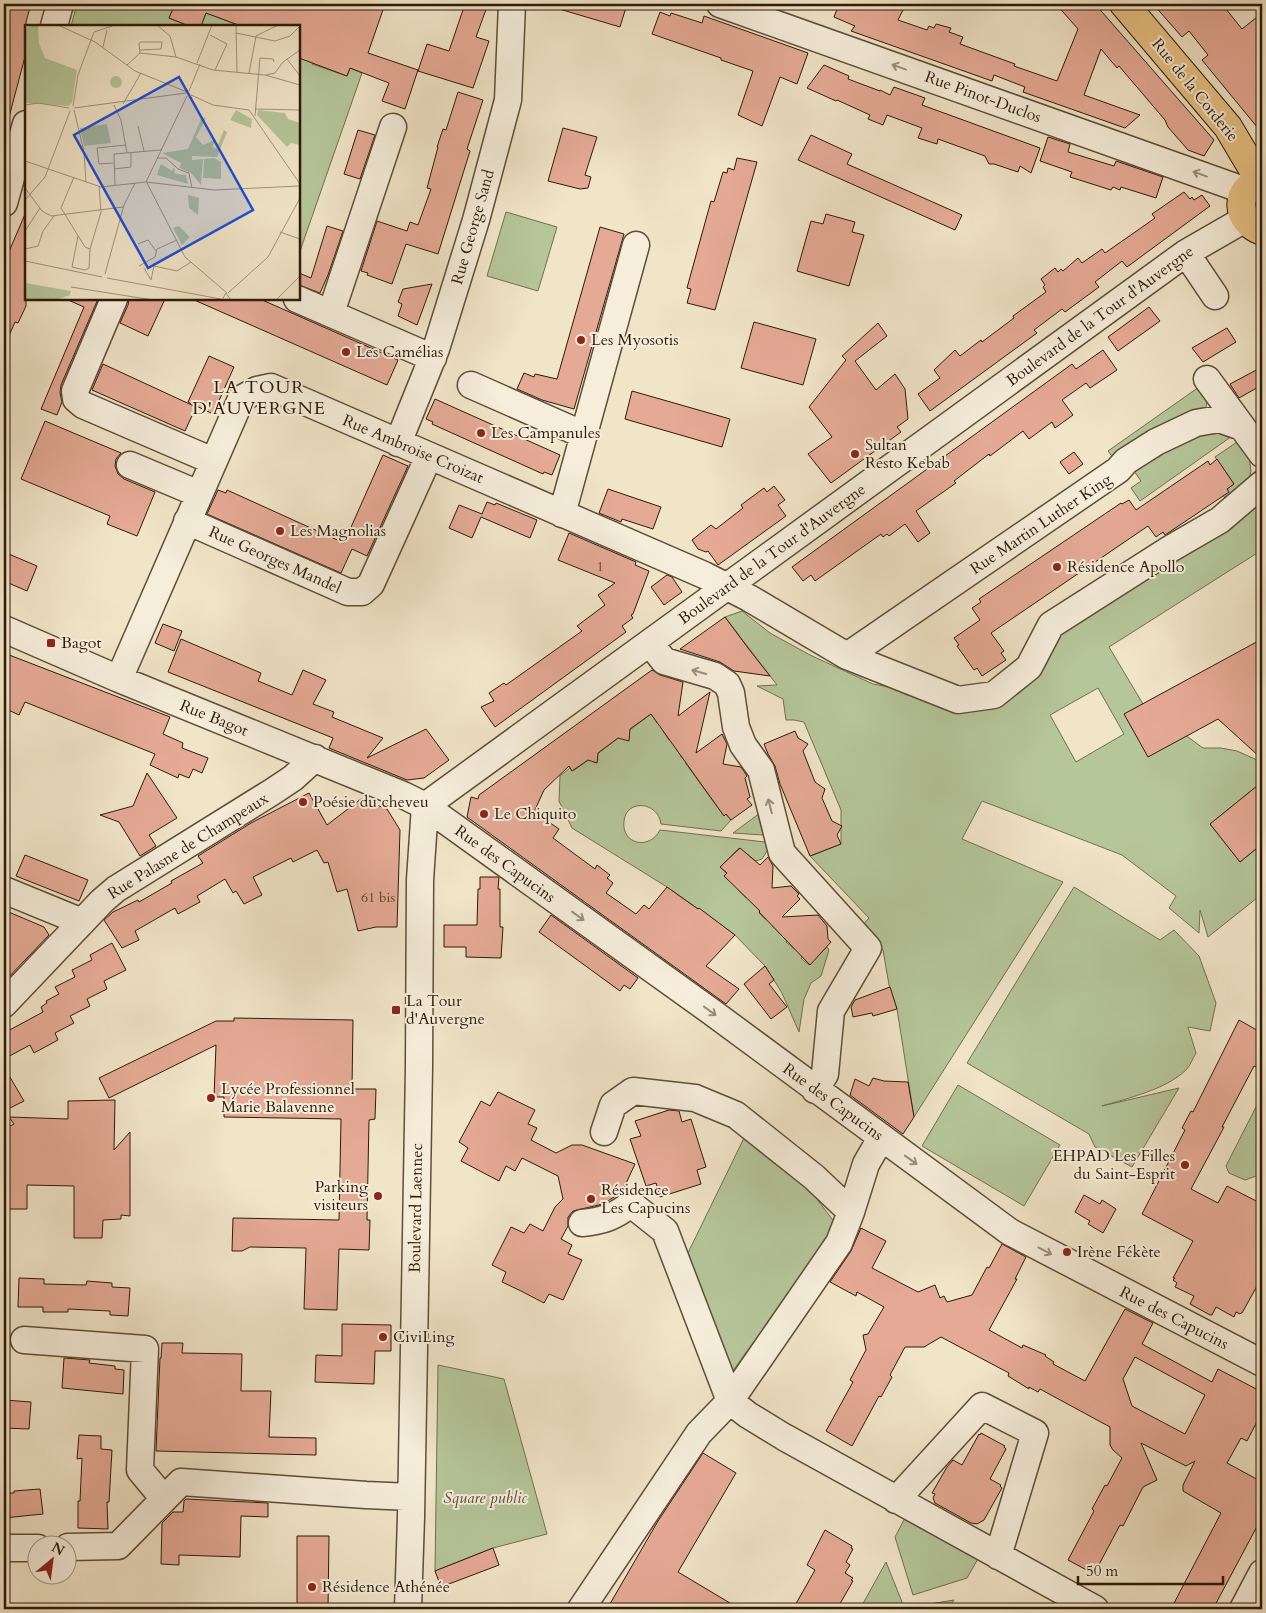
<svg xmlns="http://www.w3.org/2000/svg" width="1266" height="1613" font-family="Cardo,serif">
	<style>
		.green { fill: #b5c69a; stroke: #717050; fill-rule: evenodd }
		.building { fill: #e5aa96; stroke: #2d1b07; fill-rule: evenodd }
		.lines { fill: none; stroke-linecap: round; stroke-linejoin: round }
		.minor-casing { stroke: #5e4e37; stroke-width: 29 }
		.major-casing { stroke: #2d1b07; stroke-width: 30 }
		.minor { stroke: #f6eedb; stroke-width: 26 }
		.major { stroke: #e8c284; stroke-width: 28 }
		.oneway { stroke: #9c8f7c }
		.poi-dot { fill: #8f2418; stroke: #f6eedb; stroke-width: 2 }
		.labels { text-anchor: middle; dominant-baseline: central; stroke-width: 4; stroke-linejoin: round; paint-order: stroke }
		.number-label { font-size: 14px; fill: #5b3f2b }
		.street-label { font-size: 16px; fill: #2d1b07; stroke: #f6eedb }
		.poi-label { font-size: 16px; fill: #2d1b07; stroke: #f6eedb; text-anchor: start }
		.park-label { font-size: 16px; font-style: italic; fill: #564e33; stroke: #f6eedb }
		.neighbourhood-label { font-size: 18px; letter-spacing: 1px; fill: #2d1b07; stroke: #f6eedb }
		.inset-road { fill: none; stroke: #a3947b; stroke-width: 1 }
		.view { fill: #1d4ed8; fill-opacity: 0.15; stroke: #1d4ed8; stroke-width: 2.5 }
		.inset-edge { fill: none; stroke: #2d1b07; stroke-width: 2.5 }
	</style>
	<rect width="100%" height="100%" fill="#f1e5c8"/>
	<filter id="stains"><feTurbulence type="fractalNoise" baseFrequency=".004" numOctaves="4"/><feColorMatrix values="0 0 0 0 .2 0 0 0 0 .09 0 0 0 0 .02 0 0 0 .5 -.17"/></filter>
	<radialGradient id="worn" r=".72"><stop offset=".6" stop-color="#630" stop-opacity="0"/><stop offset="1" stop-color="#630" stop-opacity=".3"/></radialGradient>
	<path class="green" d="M77,4H175L169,18L189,26H71Z
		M206,13L241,26H201Z
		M299,49L315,55L312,64L347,76L350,68L362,73L299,254Z
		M506,212L557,227L538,291L487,276Z
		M1199,387L1207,400L1206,408L1114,459L1108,451Z
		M1198,428L1235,434L1140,501L1131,488L1141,481L1129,464Z
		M1240,440L1249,456L1251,471L1247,486L1228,503L1223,495L1227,489L1234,484L1215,457Z
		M1262,492V550L1109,647L1143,704L1203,748H1221L1237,751L1257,760L1262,765V782L1210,824L1240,862L1262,844V894L1208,937L1200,910L1199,933L1169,908L1176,896L1122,855L982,801L962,839L1063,882L914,1117L897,1009L889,985L883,950L861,927L869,918L810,856L841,844V810L804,722L794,720H786L783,699L757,686L777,685L725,617L742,611L770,633L810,655L873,684L890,687L907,695L977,711L1015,690L1061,631ZM1098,688L1124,734L1076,762L1050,715Z
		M651,714L657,723L661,721L666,729L663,731L669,740L673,738L675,747L682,758L685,756L686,764L724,816L726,814L731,820L721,831L661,824C658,801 626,799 624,821C621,844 649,851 660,830L765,842L769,848L762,859L756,861L739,848L720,867L740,887L738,890L746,898L747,896L761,910L759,913L765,919L767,917L774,924L772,926L788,939L786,942L794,949L796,948L803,955L801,958L809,965L827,947L829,950L821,976L811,983L804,999L799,1032L782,993L765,966L735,935L667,887L572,828L559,801L560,776L570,768L573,771L590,759L593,762H597L598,759L596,755L621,736L627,740V732Z
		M760,813L763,835L733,833Z
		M1074,887L1160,940L1174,930L1199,956L1216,1003L1210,1031L1188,1027L1196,1053C1193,1058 1190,1066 1186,1070C1165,1090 1128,1098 1102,1106L1179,1088L1132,1167L1095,1147L1089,1134L967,1063Z
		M958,1085L1060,1145L1024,1206L922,1146Z
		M1262,1100V1177L1256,1176L1245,1180L1229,1173L1226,1166L1259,1101Z
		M745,1136L808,1187L835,1223L800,1277L732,1372L685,1259Z
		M438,1365L504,1379L547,1534L493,1548L435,1571Z
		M906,1516L979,1557L967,1578L913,1595L895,1537Z
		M886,1562L902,1602L898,1609H860Z
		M954,1600L948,1609H911L912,1607Z"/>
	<path class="building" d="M4,4H31L26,22V53L9,117L4,116Z
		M175,4H385L368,53L418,70L405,109L382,101L389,83L350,68L347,76L299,58V26H241L206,13L201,26H189L169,18Z
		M465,4H488L476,37L489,41L473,88L418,71L427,44L449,51Z
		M557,4H627L620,27L556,8Z
		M839,4H906L898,20L927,30L929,26L934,28L936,24L951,28L949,32L963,37L960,44L1015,64L1014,66L1057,81L1078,29L1056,4H1095L1214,140L1204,156L1188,150L1168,127L1165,120L1119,66L1117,68L1101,49L1084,95L1140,115L1125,128L1023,92L1025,87L994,75L992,81L851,31L855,26L834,17Z
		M1153,4H1222L1242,29L1262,13V133L1202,60L1208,55L1189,31L1182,37Z
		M660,12L670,16L671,13L702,23L704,16L808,53L797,84L780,77L762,126L738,115L753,71L721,60V58L652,34Z
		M824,65L849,76L848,79L880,91V90L890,95L894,87L925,98L922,105L1040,148L1031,173L1020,166L1018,172L994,164H989L985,156L938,139L937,144L918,138L922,128L887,115L883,125L868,119L870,115L837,100L836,101L807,88Z
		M458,92L483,100L467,149L470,151L438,254L406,244L392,284L367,275L368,273L361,271L377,221L407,231L410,222L418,225L431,189L427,188L438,147H437L443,129L446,130Z
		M563,128L597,137L585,175L591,177L588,188L580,189L548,181Z
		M358,130L375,135L360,179L344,174Z
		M811,135L852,154L847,164L962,215L955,230L798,160Z
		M1048,137L1070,144L1068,152L1114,166L1116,161L1163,177L1156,198L1121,187L1120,190L1113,187L1111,190L1070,177L1072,172L1040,161Z
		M737,158L757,162L715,310L687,303L691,289L687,288L711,201L714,202L723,172L727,173L728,168L734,170Z
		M1184,192L1190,199L1192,197L1194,200L1202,195L1210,206L1127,267L1122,261L1095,282L1099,287L1065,312L1062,309L1034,330L1037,333L930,411L918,394L940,378L934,370L955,350L960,356L981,340L982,342L1014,318L1013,316L1046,292L1043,287L1045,285L1041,279L1055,268L1058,272L1061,269L1063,271L1078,258L1082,263L1102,249L1105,253L1148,223L1155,218L1152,214Z
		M26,212V306L18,323L15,322L4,347V263Z
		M826,214L855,222L852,232L864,235L849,286L797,271L811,221L823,224Z
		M327,226L343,231L328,275L320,293L299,285V273L311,278Z
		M600,227L624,234L574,409L542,400L517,389L524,373L534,377L535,374L557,379Z
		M432,284L417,325L398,316L402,304L398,302L403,289Z
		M66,299H98L61,385L60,393L62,402L57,415L41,409L84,307Z
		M129,299H165L148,336L120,323L128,305Z
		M192,299H260L398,360L387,385Z
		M1149,307L1160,321L1118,351L1108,337Z
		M754,322L816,339L803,385L741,368Z
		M878,323L887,336L855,361L876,390L895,374L905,389L908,419L897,427L901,432L831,483L808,454L832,437L809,407L846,360L842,356Z
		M1227,328L1236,342L1203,362L1192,348Z
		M1103,350L1117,370L1090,388L1086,383L1062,400L1073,415L1055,428L1052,422L1029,439L1023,431L990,456L989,454L954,481L956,483L916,511L930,533L918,542L905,524L889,536L887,534L883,537L881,534L815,581L811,575L803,581L792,567L1072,364L1076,369Z
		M209,356L234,367L213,414L188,402Z
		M103,364L196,407L185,431L92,390Z
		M1262,367V385L1239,398L1230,384Z
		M632,391L730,419L722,447L625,419Z
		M435,399L560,455L552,475L544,472L543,474L432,424L433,422L426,419Z
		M45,421L121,453L116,459L115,466L118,474L124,479L155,492L137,536L107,524L110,516L21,479Z
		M1074,452L1083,464L1069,474L1060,462Z
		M383,455L408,466L367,556L352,549L341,573L207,514L218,490L226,493L227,490L344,543Z
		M1217,459L1234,484L1227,489L1229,492L1165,535L1163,532L1156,537L1148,526L991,633L1004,651L1001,653L1006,660L982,676L977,668L974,670L957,646L959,645L954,638L980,620L972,608L981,602L979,599L1121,503L1122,504L1129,500L1136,510L1208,461L1210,465Z
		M774,486L785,500L778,505L786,516L718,565L708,551L706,552L698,549L692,540L711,525L716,529L743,508L741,505L764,488L767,492Z
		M608,489L661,507L653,529L622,519L621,522L599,513Z
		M487,502L495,505L496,503L537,520L530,538L481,517L472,538L449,528L459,505L482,514Z
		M569,533L636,562L635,565L649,571L633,614L631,615L633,618L622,626L626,632L495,727L481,707L494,701L489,693L504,683L506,685L582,631L577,626L605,605L598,595L615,583L558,560Z
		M4,552L37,566L27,591L4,581Z
		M667,575L672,577L682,592L664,605L651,587Z
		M725,617L748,648L770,676L734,671L720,662L680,649Z
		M163,624L182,631L174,651L155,643Z
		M181,639L261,673L258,681L292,695L303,670L326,680L313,704L334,712L332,717L383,738L367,758L426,729L449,760L424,778L407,780L329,748L333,738L168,672Z
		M1262,639V759L1218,719L1148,757L1124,714Z
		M4,653L170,717L163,734L183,743L182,748L208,758L202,773L193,769L189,778L179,774L178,778L150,765L155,754L25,702L19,715L4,708Z
		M652,670L660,675L683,682L678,716L710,692L696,753L722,734L727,744L723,764L741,767L747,776L745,778L750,797L747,799L752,805L731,820L726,814L724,816L651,714L630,729L629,741L618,738L598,753L597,763L588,760L572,771L569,766L544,790L534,812L559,829L553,838L595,869L597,865L610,875L607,878L613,883L606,893L636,914L644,905L649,909L667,887L698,909L699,908L735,935L706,966L739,989L726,1004L467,817L471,797L478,799L479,795Z
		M795,731L798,738L808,744L803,751L815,782L825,789L822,798L832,821L842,826L837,835L841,844L810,856L780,784L775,766L768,754L764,744Z
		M147,773L177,818L149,835L156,846L140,856L119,822L100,815L133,806Z
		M1262,782V844L1240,862L1210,824Z
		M309,793L327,825L361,799L387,809L400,830L397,927H376L358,931L347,889L337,892L328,862L324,863L317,850L293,862L291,858L253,877L262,895L244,904L236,891L233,893L225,879L197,896L200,902L178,914L175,908L135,931L139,940L122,948L104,920L113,912L138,900L139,902L172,883L171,881L203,863L198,856L251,823Z
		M740,848L760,865L768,857L773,866L772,888L791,886L799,894L797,896L800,899L782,917L818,915L827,926L828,939L831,942L810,965L759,912L760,911L724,876L727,873L720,867Z
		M25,855L88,880L79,901L16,876Z
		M480,877H499L498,889H500V927H503L501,958L466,957V947H444V925H477L478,889H480Z
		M4,910L44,927L49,935L4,982Z
		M551,915L638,978L630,989L624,985L620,991L539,932Z
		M112,943L126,970L104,981L107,989L87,999L90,1006L70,1016L74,1023L55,1033L58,1040L34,1053L30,1045L4,1059V1033L43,1012L41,1007L47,1003L46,1001L59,994L55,987L75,977L72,970L92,960L90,955Z
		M765,966L774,980L769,984L787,1007L771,1019L744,984Z
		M890,987L897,1009L873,1016L872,1013L853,1017L851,1007L855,1000Z
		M234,1018L353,1020L352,1089H376L375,1119L369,1120L367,1220H370L369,1250L339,1249L337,1310L304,1309L306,1248L250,1247L242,1251H232L233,1218L339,1220L341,1119L224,1117V1097H214L216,1045L109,1098L99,1078L216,1021H234Z
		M1239,1020L1262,1033V1070L1254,1066L1222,1127H1224L1215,1144L1191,1189L1218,1203L1227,1186L1262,1204V1277L1242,1313H1241L1240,1314L1236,1312L1234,1317L1216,1307L1212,1315H1210L1190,1304L1194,1296L1175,1287L1177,1283L1173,1280L1175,1278H1173L1193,1241L1142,1214L1185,1130L1182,1128L1191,1111L1193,1112Z
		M4,1067L24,1101L4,1111Z
		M873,1078L884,1081L908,1082L914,1117L903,1134L850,1095L855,1079L869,1086Z
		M498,1092L535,1110L528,1124L537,1128L531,1140L556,1153L572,1145H582L635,1164L622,1192L603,1204L573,1211L568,1217V1226L561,1239L572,1245L568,1254L582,1260L563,1300L549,1294L544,1303L521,1291L502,1282L506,1272L492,1265L511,1227L524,1233L530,1224L543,1231L555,1207L563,1199L558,1176L522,1158L515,1171L506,1166L499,1181L461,1161L468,1148L459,1142L481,1101L490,1106Z
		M115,1100L114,1150L130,1132V1216L121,1215V1219L103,1220L102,1238H74V1186L27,1185V1209H4V1129L14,1124L9,1117L68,1119V1101Z
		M669,1110L679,1111L682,1122L691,1119L706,1167L697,1170L701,1184L660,1197L656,1183L646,1186L630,1139L641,1136L635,1121Z
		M1084,1195L1100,1204L1102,1200L1116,1209L1103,1233L1088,1224L1090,1221L1075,1212Z
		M861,1228L886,1241L872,1268L918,1292L935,1285L940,1298L944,1296L947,1302L972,1295L987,1267L989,1268L1002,1244L1026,1257L1015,1279H1017L989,1330L1022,1348L1023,1345L1046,1355L1045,1356L1054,1362L1053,1364L1085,1381L1125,1309L1153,1323L1142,1344L1212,1382L1218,1369L1262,1392V1412L1247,1441L1241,1438L1227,1463L1262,1482V1517L1213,1609H1171L1221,1513L1183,1491V1485L1195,1461L1186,1466L1141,1443L1157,1480L1143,1487L1123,1526L1120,1525L1094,1574L1068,1560L1094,1511L1092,1509L1105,1485L1107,1486L1122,1458L1113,1450L1110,1445V1427L1040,1389L1038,1392L1029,1387V1389L1008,1376L1009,1373L941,1337L924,1347H905L890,1375L892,1377L881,1397L879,1396L852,1446L826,1431L853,1382L850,1380L866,1350L863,1335L868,1334L884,1307L857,1292L856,1296L830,1282L851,1251ZM1135,1357L1205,1395L1185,1434L1132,1406L1123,1379Z
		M19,1278L44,1279V1284L86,1285L87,1281L112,1283V1287L130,1288L128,1316L110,1315V1311L68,1309V1312H43V1307H18Z
		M342,1324L391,1325V1351H375L374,1384L315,1382L316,1355L342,1356Z
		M162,1343H183L182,1353L242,1354L241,1391H271L269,1437L316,1438V1455L156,1451L160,1358H161Z
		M64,1358L90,1360L89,1363L115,1366V1369L124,1370L123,1394L62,1388Z
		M4,1400L31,1402L29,1429L4,1428Z
		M981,1433L1005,1446L1004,1447L1006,1449L990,1479L1001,1485L1000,1486L1002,1488L984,1520L977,1524L971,1523L935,1503L933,1498L935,1494L932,1493L947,1467L953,1460L962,1465L979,1434L980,1435Z
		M79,1435L101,1436V1449L112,1450L109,1502H107L108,1529L78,1528V1501H80L82,1458L77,1459Z
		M703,1453L736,1473L678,1572L740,1609H607L658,1521Z
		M40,1489L43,1514L4,1518V1493H14V1491Z
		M186,1499L268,1503V1517L241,1516L240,1557L179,1555V1565L161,1564L162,1523L173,1512H183L184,1501Z
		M825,1530L852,1546L851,1548L853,1549L846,1562L850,1565L845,1573L853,1578L851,1580L853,1581L837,1609H793L815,1570L807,1565Z
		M297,1536H329L328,1609H297Z
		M493,1548L499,1565L441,1587L435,1571Z"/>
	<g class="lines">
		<defs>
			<path id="minor" d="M720,4L1246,191
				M54,26L60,4
				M4,203L26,124
				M1186,253L1215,296
				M114,299L75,391L76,399L83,405L213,461
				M297,299L433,358
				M331,313L393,127
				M1207,379L1262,454
				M471,385L584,435
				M398,443L436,349L476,220L508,100L512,4
				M130,465L199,494
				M562,514L636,245
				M187,521L348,592H362L371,584L429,456
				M4,629L119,679L403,795L425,806L709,1010L1010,1232L1262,1363
				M650,643L664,661L715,676L727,684L731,693L736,727L743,745L761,770L782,853L868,948L831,1011L825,1074L815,1090
				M847,656L958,700L994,695L1029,667L1051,625L1170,549L1220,520L1262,484
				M119,679L241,399L257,390L271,387L704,575L749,598L847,656L1118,470L1126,461L1156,442L1196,423L1219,419L1242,427
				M425,806L1186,253L1245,219
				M4,890L82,922
				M4,1004L102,901L116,889L272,792L293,778L315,758
				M604,1132L613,1105L633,1091L695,1098L736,1115L814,1177L851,1212
				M582,1223C603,1221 614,1217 631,1204L665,1231L730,1401L748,1415L784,1437L1095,1609
				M24,1340L145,1349L140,1470L164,1499
				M896,1500L982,1406L1035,1433L998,1556
				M68,1547L118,1546L181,1482L366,1495L411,1497
				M4,1548H38
				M408,1609L411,1517L419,1067L420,880L425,806
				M581,1609L699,1433L730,1401L839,1243L851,1212L866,1164L881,1138
				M1243,1609L1262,1573"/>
			<path id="major" d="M1124,4L1228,127L1260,181
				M1262,181C1233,188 1236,222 1262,231"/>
		</defs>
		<use href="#minor" class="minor-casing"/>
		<use href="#major" class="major-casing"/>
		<use href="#minor" class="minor"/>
		<use href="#major" class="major"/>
	</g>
	<defs><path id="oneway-shaft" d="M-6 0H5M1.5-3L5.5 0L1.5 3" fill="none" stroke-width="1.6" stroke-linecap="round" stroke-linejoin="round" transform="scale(1.25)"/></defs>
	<g class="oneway">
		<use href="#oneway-shaft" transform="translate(899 67) rotate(-160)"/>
		<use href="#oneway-shaft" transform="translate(1200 174) rotate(-160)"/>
		<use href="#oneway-shaft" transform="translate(699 672) rotate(-164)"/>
		<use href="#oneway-shaft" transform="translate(770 806) rotate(-104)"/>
		<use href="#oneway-shaft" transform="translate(578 916) rotate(36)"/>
		<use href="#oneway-shaft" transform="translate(710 1011) rotate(36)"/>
		<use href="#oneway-shaft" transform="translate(911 1160) rotate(36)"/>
		<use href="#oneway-shaft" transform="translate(1045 1251) rotate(28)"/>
	</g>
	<g class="poi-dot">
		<circle cx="581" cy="340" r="5"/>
		<circle cx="346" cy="352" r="5"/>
		<circle cx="481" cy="433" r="5"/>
		<circle cx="855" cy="454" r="5"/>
		<circle cx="280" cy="531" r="5"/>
		<circle cx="1057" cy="567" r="5"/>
		<rect x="46" y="638" width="10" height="10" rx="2.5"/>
		<circle cx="303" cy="802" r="5"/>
		<circle cx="484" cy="814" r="5"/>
		<rect x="391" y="1005" width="10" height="10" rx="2.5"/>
		<circle cx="211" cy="1098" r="5"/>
		<circle cx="1185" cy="1165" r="5"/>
		<circle cx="378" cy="1196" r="5"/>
		<circle cx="591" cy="1199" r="5"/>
		<circle cx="1067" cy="1252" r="5"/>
		<circle cx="383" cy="1337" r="5"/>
		<circle cx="312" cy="1587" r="5"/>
	</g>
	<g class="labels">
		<g class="number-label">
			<text x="600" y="566">1</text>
			<text x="378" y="897">61 bis</text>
		</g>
		<g class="street-label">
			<text transform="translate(1195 90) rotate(51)">Rue de la Corderie</text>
			<text transform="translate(983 97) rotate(20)">Rue Pinot-Duclos</text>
			<text transform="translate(473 227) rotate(-74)">Rue George Sand</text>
			<text transform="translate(1100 316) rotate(-36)">Boulevard de la Tour d'Auvergne</text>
			<text transform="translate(413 449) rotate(23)">Rue Ambroise Croizat</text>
			<text transform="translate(1041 524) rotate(-34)">Rue Martin Luther King</text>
			<text transform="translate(772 554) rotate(-36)">Boulevard de la Tour d'Auvergne</text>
			<text transform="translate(275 560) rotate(24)">Rue Georges Mandel</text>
			<text transform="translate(214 718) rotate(22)">Rue Bagot</text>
			<text transform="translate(188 846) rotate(-32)">Rue Palasne de Champeaux</text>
			<text transform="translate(505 864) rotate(36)">Rue des Capucins</text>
			<text transform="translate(833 1102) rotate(36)">Rue des Capucins</text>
			<text transform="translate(416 1208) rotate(-89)">Boulevard Laennec</text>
			<text transform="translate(1174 1318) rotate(27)">Rue des Capucins</text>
		</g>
		<g class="poi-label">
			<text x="591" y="340">Les Myosotis</text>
			<text x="356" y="352">Les Camélias</text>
			<text x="491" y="433">Les Campanules</text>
			<text x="865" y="445">Sultan<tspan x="865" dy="18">Resto Kebab</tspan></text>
			<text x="290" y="531">Les Magnolias</text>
			<text x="1067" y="567">Résidence Apollo</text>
			<text x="61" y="643">Bagot</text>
			<text x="313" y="802">Poésie du cheveu</text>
			<text x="494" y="814">Le Chiquito</text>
			<text x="406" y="1001">La Tour<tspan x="406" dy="18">d'Auvergne</tspan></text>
			<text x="221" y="1089">Lycée Professionnel<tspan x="221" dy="18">Marie Balavenne</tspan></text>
			<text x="1175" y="1156" text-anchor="end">EHPAD Les Filles<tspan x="1175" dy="18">du Saint-Esprit</tspan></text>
			<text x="368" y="1187" text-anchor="end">Parking<tspan x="368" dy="18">visiteurs</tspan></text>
			<text x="601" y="1190">Résidence<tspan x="601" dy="18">Les Capucins</tspan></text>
			<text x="1077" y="1252">Irène Fékète</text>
			<text x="393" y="1337">CiviLing</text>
			<text x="322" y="1587">Résidence Athénée</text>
		</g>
		<g class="park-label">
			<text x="485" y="1498">Square public</text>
		</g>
		<g class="neighbourhood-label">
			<text x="259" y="387">LA TOUR<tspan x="259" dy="21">D'AUVERGNE</tspan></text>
		</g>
	</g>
	<g transform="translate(25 25)">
		<rect width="275" height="275" fill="#f1e5c8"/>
		<path d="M7,0H13L14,18L20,33L52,45L47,78L43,81L2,78L0,75V4ZM85 57a6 6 0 1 1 12 0a6 6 0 1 1-12 0ZM211,85L227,94L226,103L205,95ZM233,85L260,88L263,94L275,98V120L266,118L262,122L232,90ZM177,92L181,93L171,112L178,120L190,115L187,122L191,124L199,105L202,107L192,132L167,131V135L178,134L176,160L166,148L155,143L156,138L137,128L163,124ZM82,99L86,118L59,121L55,103ZM189,133L196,137V154L178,153L179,134ZM136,139L147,146L149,142L150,149L161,150L163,159L132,150ZM163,170L174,173L173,190L164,183ZM154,201L165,212L157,220L148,203ZM0,258L46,266L45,270L31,275H0Z" fill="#b5c69a"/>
		<path class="inset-road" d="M33,0L70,17L110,46L162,67M132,0L145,11L151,32M211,0L212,47M69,7L90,0M211,8L250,16L265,11L275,1M185,10L202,19L190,45M231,11L253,0M78,22L82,5M115,25L136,24L137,17H116L114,18L115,28M262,34L275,51M172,38L187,0M102,40L115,28L151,32L188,45L240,50L275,60M224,48L231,11M241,50L250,48L258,37L275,25M164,66L175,39M166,70L188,80L224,85L275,159M98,79L116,48M0,80L13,78L44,83M89,80L96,95L102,128M48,81L53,50L69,7M49,83L161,68M230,84L275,85M49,85L59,127L61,157M230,91L235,33L248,34L249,37M113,101L119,126M132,133H141L153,144L164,148L167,163M0,136L76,162L121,157L189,165L275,161M88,138L74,139L72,123L101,120M89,144L106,142V128M49,152L36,183L60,222L65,224M121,157L162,71M122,158L160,232L202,268M90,160L89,129L136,125M0,163L17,186L26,191L98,182M0,175L20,152L45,86M0,206L15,183M255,207L275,214M53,211L47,242L60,245L64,243L65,224L76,187L74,161M113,219L123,215L131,226M0,224L13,221L18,206L29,191M0,236L77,252M114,241L130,232L132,224L152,215M119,243L126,255L129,241L152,246L166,237M80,249L99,180L110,158M82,253L196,274M46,262L128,275M203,268L243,232L275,173M197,275L201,268L206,275M251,275L275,251"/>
		<path class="view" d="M154,52L228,185L123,243L49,110Z"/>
		<rect width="275" height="275" class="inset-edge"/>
	</g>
	<rect width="1266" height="1613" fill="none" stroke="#f1e5c8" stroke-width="20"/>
	<rect x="5" y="5" width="1256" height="1603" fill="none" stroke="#2d1b07" stroke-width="2.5"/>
	<rect x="10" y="10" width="1246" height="1593" fill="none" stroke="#2d1b07"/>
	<g transform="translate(52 1560) rotate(29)"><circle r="24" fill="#f6eedb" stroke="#a69a86"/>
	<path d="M0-4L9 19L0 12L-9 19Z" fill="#8f2418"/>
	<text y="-8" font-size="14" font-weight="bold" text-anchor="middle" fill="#2d1b07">N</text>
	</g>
	<path d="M1078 1576v8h145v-8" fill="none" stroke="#2d1b07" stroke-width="2.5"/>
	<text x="1086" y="1576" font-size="15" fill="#2d1b07" stroke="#f6eedb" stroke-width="4" paint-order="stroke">50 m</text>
	<rect width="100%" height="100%" filter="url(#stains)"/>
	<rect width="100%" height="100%" fill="url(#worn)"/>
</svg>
